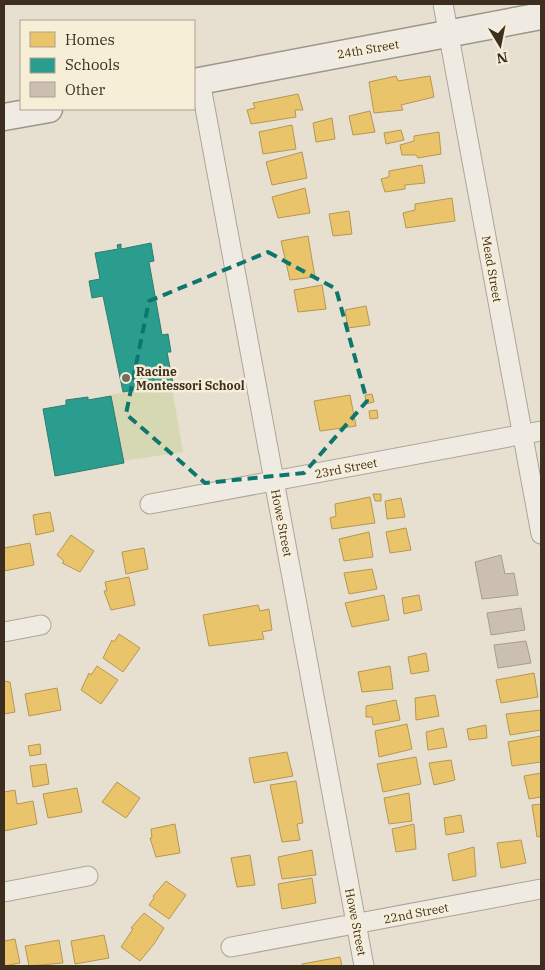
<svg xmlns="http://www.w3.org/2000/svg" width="545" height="970" font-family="'IBM Plex Serif',serif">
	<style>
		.green { fill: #d6d7b3 }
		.homes { fill: #e9c46a; stroke: #b59754 }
		.schools { fill: #2a9d8f; stroke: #307c6e }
		.building { fill: #cbbfb2; stroke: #a89c90 }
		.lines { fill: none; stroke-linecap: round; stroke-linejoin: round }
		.street-casing { stroke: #ada599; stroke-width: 21 }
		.secondary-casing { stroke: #9c958a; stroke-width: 29 }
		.street { stroke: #efebe3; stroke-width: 19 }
		.secondary { stroke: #efebe3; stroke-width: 26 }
		.marked { fill: none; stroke: #0f766e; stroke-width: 4; stroke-dasharray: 10 6; stroke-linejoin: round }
		.poi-dot { fill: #786c5e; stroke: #f7eed8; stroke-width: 2 }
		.labels { text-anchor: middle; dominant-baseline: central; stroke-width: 5; stroke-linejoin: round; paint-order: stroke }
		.street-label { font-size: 12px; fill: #3d2e20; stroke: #f7eed8 }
		.poi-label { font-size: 12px; font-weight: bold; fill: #3d2e20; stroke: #f7eed8; text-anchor: start }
	</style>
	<rect width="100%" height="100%" fill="#e7e0d1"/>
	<path class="green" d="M171,382L183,452L122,461L111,395Z"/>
	<path class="homes" d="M396,76L398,81L430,76L434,97L401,105L403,110L374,113L369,82Z
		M298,94L303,110H295L296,117L251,124L247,110L255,108L253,103Z
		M370,111L375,132L353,135L349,116Z
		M332,118L335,139L316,142L313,123Z
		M292,125L296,149L263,154L259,132Z
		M401,130L404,140L386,144L384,133Z
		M439,132L441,154L418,158L416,155H402L400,145L414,141V136Z
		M302,152L307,178L272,185L266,162Z
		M422,165L425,183L405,185V189L385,192L381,179L389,177V171Z
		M305,188L310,213L278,218L272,197Z
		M452,198L455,221L406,228L403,213L415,210V204Z
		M349,211L352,234L333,236L329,214Z
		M308,236L315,277L290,280L281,241Z
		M322,285L326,309L298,312L294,290Z
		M366,306L370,325L348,328L345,310Z
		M372,394L374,402L366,404L365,395Z
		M350,395L356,426L320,431L314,401Z
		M377,410L378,418L370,419L369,411Z
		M373,494H381V501H375Z
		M370,497L375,523L332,529L330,518L336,516L335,504Z
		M401,498L405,517L387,519L385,501Z
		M50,512L54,531L36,535L33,515Z
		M406,528L411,550L390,553L386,532Z
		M369,532L373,557L344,561L339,539Z
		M71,535L94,551L80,572L62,563L64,561L57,555Z
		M30,543L34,565L4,571V548Z
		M144,548L148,569L126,574L122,552Z
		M372,569L377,589L349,594L344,573Z
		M129,577L135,605L111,610L104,591H107L105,582Z
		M384,595L389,620L352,627L345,603Z
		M419,595L422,610L404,614L402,598Z
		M258,605L260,611L269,609L272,630L262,632L264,639L209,646L203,615Z
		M119,634L140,648L123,672L103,658L112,640L114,642Z
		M426,653L429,671L411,674L408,657Z
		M97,666L118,680L101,704L81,690L89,673L91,675Z
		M390,666L393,689L362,692L358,672Z
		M534,673L538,697L501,703L496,680Z
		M4,681L10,682L15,712L4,714Z
		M57,688L61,710L29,716L25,694Z
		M435,695L439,716L416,720L415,698Z
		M396,700L400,720L373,725L372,717H366V706Z
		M541,710V730L510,735L506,714Z
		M407,724L412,749L379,757L375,731Z
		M486,725L487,738L469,740L467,729Z
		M443,728L447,747L428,750L426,732Z
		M541,736V762L512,766L508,742Z
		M40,744L41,754L30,756L28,746Z
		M287,752L293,776L254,783L249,758Z
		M416,757L421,784L383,792L377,764Z
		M451,760L455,780L434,785L429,763Z
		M46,764L49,784L33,787L30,766Z
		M541,773V797L529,799L524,776Z
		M296,781L303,823L297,824L300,840L282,842L270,785Z
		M117,782L140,798L126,818L102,802Z
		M77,788L82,812L48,818L43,794Z
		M15,790L17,804L33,801L37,824L4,831V792Z
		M409,793L412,821L389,824L384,798Z
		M541,804V836L537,837L532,805Z
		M461,815L464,832L446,835L444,818Z
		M175,824L180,853L156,857L150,838H152L151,829Z
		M414,824L416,849L396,852L392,829Z
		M521,840L526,863L501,868L497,843Z
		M474,847L476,876L453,881L448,854Z
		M312,850L316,875L282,879L278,857Z
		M250,855L255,885L237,887L231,858Z
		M312,878L316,903L282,909L278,884Z
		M166,881L186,895L169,919L149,905L154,898L153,896Z
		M144,913L164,928L154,944L140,961L121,947L133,929L131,928Z
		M104,935L109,958L75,964L71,941Z
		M15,939L20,963L4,966V941Z
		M59,940L63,963L29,966L25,946Z
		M340,957L342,966H302V964Z"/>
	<path class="schools" d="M151,243L154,261L149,262L162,335L168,334L171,352H167L173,383L123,392L103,296L92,298L89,281L100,279L95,253L118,249L117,245L121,244V249Z
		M111,396L124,463L55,476L43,409L66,405V400L88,397V400Z"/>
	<path class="building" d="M501,555L505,574L514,573L518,595L482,599L475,562Z
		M521,608L525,630L491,635L487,613Z
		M526,641L531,663L498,668L494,645Z"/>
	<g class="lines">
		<defs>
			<path id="street" d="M443,4L541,534
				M200,81L364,966
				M150,504L541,431
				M4,632L41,625
				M4,892L88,876
				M231,947L541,889"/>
			<path id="secondary" d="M194,82L541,16
				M4,117L49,109"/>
		</defs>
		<use href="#street" class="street-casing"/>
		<use href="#secondary" class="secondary-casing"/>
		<use href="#street" class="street"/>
		<use href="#secondary" class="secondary"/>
	</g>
	<path class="marked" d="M268,252L336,289L367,401L304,473L205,483L126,414L149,301Z"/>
	<circle class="poi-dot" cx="126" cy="378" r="5"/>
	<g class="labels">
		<g class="street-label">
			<text transform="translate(368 49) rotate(-10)">24th Street</text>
			<text transform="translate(492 269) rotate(80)">Mead Street</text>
			<text transform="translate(346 468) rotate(-11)">23rd Street</text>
			<text transform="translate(282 523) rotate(79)">Howe Street</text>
			<text transform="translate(416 913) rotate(-11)">22nd Street</text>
			<text transform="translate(356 922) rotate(79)">Howe Street</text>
		</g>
		<g class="poi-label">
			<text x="136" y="371">Racine<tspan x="136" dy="14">Montessori School</tspan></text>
		</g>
	</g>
	<rect width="545" height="970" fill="none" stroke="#3d2e20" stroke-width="10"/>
	<rect x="20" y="20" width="175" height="90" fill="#f7eed8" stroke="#ada18e"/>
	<rect x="30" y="32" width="25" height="15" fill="#e9c46a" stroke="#ada18e"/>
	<text x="65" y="45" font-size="15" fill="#3d2e20">Homes</text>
	<rect x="30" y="58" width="25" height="15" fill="#2a9d8f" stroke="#ada18e"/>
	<text x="65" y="70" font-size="15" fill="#3d2e20">Schools</text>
	<rect x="30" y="82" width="25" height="15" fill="#cbbfb2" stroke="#ada18e"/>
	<text x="65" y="95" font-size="15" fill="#3d2e20">Other</text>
	<g transform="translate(500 45) rotate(170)" stroke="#f7eed8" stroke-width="4" paint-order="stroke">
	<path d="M0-4L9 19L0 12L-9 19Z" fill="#3d2e20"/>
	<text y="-8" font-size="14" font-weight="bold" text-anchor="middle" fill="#3d2e20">N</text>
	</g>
</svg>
